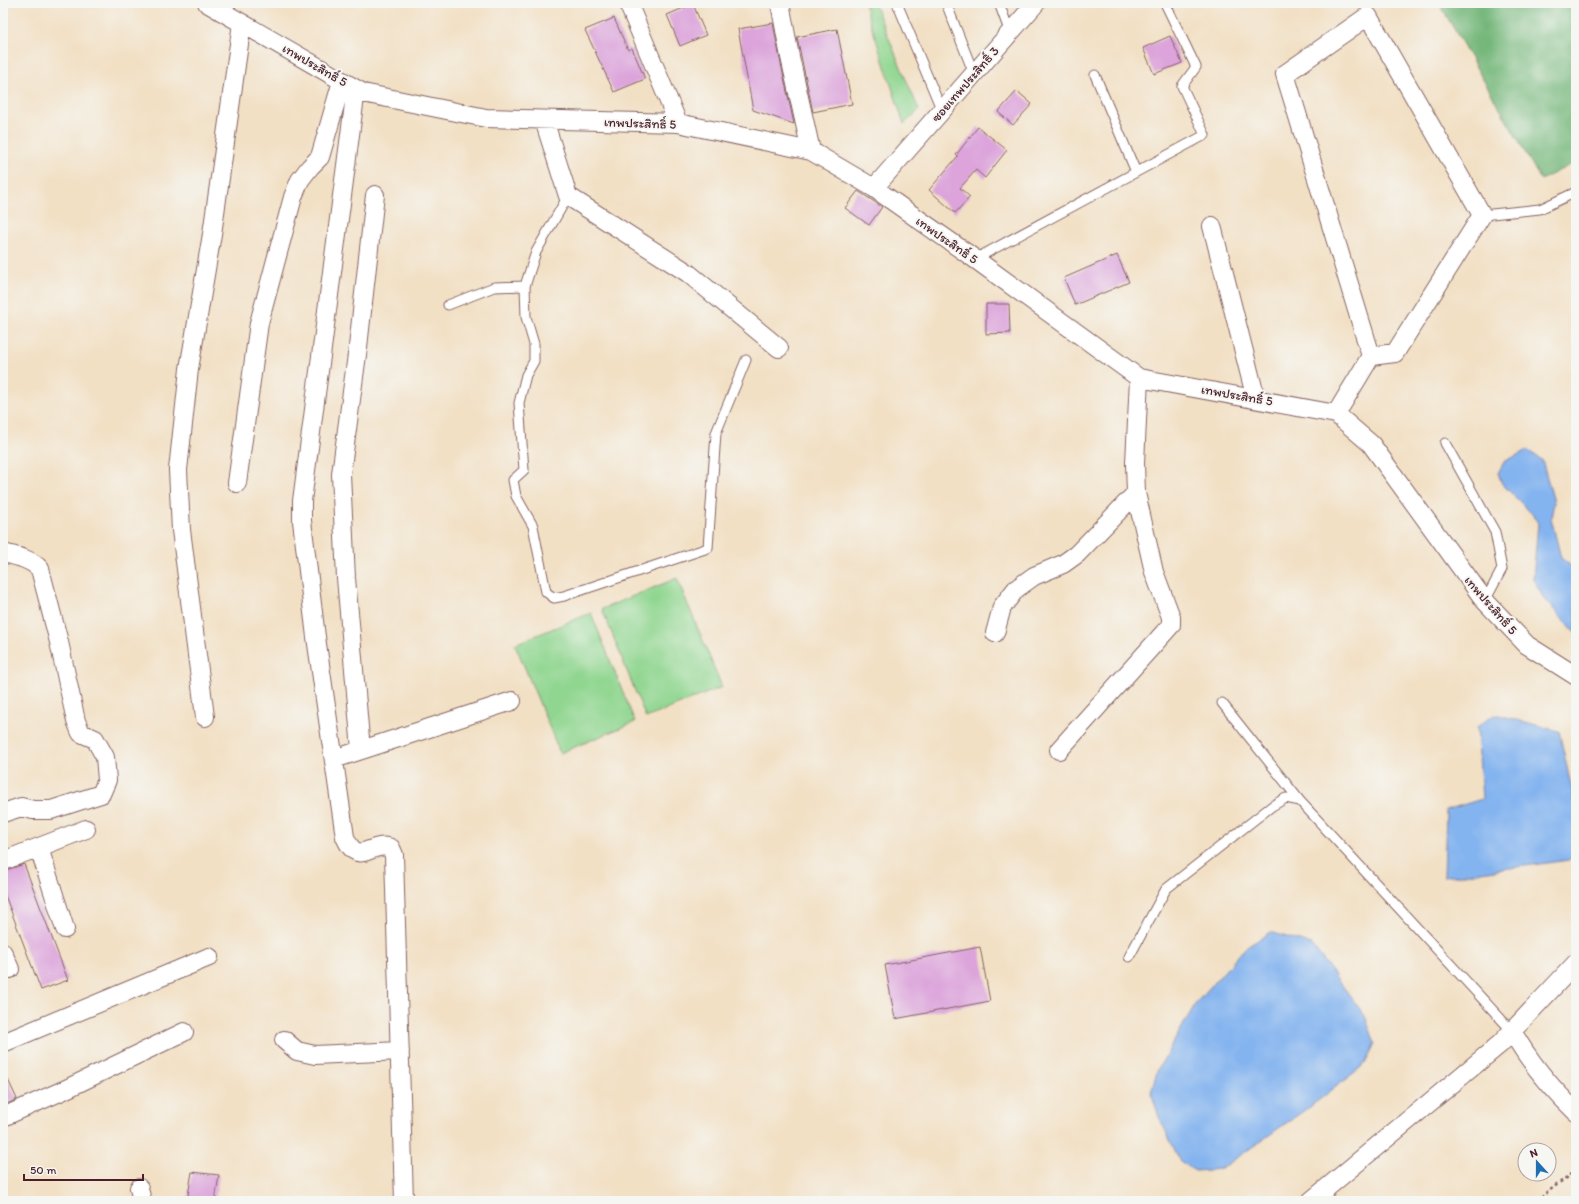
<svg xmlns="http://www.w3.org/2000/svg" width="1579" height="1204" font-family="Itim,'Playpen Sans Thai',sans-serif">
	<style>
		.green { fill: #90d690; stroke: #6d7a5e }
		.forest { fill: #74b77a; stroke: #5f6b52 }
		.water { fill: #84b4ef; stroke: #676a8d }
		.building { fill: #dca4db }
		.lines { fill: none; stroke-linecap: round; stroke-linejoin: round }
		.service-casing { stroke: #856361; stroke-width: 11 }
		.minor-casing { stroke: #856361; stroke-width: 20 }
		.path { stroke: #856361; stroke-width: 2.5; stroke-dasharray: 3 3; stroke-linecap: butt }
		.service { stroke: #fff; stroke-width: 9 }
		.minor { stroke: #fff; stroke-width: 18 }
		.labels { text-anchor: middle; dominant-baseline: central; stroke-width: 4; stroke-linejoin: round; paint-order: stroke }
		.street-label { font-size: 13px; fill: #4a1f2b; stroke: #f6f6f2 }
	</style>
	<rect width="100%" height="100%" fill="#f6f6f2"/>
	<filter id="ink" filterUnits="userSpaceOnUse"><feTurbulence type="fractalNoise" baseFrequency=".025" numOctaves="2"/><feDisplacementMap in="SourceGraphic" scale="8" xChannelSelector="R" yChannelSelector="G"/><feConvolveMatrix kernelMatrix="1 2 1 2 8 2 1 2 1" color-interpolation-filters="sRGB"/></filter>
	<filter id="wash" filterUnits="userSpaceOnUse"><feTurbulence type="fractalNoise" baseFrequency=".012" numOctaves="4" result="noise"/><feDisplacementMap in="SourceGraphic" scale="16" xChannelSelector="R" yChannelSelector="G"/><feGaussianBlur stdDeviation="0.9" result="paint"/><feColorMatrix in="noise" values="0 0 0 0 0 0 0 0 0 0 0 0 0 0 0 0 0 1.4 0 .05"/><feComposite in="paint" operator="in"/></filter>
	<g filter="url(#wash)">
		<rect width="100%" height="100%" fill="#f2e0c5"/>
		<path class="green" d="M864,3H874L919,110L904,124Z
			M677,578L722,687L646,718L602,609Z
			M591,613L635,722L560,753L515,644Z"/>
		<path class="forest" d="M1439,3H1576V162L1541,180Z"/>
		<path class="water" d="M1527,450L1542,460L1554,502L1551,518L1561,558L1571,566L1576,567V634L1543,597L1533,579L1538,523L1532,514L1502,484L1498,473L1504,462Z
			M1495,714L1559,731L1576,808V853L1569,860L1444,877L1446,810L1482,799L1477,727Z
			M1271,932L1312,945L1365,1016L1375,1043L1365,1064L1319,1100L1221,1169L1195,1171L1180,1161L1159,1117L1151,1092L1158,1069L1196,1003L1245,948Z"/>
		<g id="blocks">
			<path class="building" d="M693,4L706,35L680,46L667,15Z
				M614,18L628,50L632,48L645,79L614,92L585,30Z
				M773,23L780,59L794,124L753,110L738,29Z
				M837,29L852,104L813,112L797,37Z
				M1170,36L1182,63L1154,74L1143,48Z
				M1017,91L1032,104L1013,125L998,112Z
				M978,127L1007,150L985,178L976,170L960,188L970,197L955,213L929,190L958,156L956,155Z
				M858,191L882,207L869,225L845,208Z
				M1117,255L1129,282L1075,305L1064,278Z
				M986,304H1009L1010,333L986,334Z
				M24,864L68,980L41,990L3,890V871Z
				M980,947L990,1001L895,1019L885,965Z
				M3,1069L17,1099L3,1106Z
				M192,1172L219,1175L215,1201H187Z"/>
		</g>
	</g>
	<g filter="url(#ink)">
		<use href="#blocks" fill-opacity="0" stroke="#856361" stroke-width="1"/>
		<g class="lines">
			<defs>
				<path id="service" d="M897,3L942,111
					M946,3L974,74
					M999,3L1010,33
					M1095,75L1136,172
					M568,196L536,252L525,286L526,317L534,344V361L526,375L519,403L524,470L513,480L516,496L533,526L546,592L554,598L564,596L708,548L716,433L746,360
					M1482,215L1540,209L1576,192
					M975,259L1205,135L1182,86L1196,67L1165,3
					M448,305L494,287L525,286
					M1445,443L1495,532L1502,569L1485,601
					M1222,703L1300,801
					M1129,957L1166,889L1272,806L1286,798L1300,801L1512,1031"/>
				<path id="minor" d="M207,3L363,93L486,118L678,123L811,151L874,188L975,259L1139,378L1336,414L1371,444L1485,601L1527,645L1576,676
					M628,3L678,123
					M780,3L790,57L811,151
					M356,89L302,501V521L316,637L345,837C359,869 370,840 391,848L394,855L404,1201
					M544,120L568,196L688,273L779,348
					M874,188L1036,3
					M1212,226L1256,399
					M1336,414L1371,356L1285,74L1368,16L1482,215L1395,353L1371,356
					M237,483L259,323L293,197L300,180L310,167L320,157L342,81
					M3,553C16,556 31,559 40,569L59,642L76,721L81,733L95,739L105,757L107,780L101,794L51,810H33L21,807L3,813
					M995,633L1002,607L1016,589L1034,576L1063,564L1077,554L1136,493
					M205,717L181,530L178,470L189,369L212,234L242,23
					M361,750L346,578L341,474L358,347L375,195
					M1059,750L1171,625V617L1154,572L1136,493L1135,463L1139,378
					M334,759L512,701
					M39,848L65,929
					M3,861L86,829
					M3,953L10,969
					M1512,1031C1530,1063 1550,1087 1576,1112
					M284,1040L297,1051L315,1055L400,1051
					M3,1043L209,957
					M3,1117L64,1090L184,1032
					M139,1188L142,1201
					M1311,1201L1500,1044L1576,963"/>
			</defs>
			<use href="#service" class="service-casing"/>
			<use href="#minor" class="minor-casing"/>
			<path class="path" d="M1536,1201L1576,1170"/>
			<use href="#service" class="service"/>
			<use href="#minor" class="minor"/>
		</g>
	</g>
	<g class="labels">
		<g class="street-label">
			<text transform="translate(315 65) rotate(30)">เทพประสิทธิ์ 5</text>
			<text transform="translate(965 84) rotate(-49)">ซอยเทพประสิทธิ์ 3</text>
			<text transform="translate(640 123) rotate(2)">เทพประสิทธิ์ 5</text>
			<text transform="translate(947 240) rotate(35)">เทพประสิทธิ์ 5</text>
			<text transform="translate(1237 395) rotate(10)">เทพประสิทธิ์ 5</text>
			<text transform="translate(1491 605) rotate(49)">เทพประสิทธิ์ 5</text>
		</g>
	</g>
	<rect width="1579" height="1204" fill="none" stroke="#f6f6f2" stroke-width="16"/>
	<g transform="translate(1537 1162) rotate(339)"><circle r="19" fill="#f6f6f2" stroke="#b1a0a2"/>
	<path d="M0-3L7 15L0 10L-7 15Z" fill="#1f6fb2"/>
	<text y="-6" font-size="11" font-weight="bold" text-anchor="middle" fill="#4a1f2b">N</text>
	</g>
	<path d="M24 1174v6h119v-6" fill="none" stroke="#4a1f2b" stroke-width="2"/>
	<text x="30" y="1174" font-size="12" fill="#4a1f2b" stroke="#f6f6f2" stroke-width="3" paint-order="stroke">50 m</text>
</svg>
